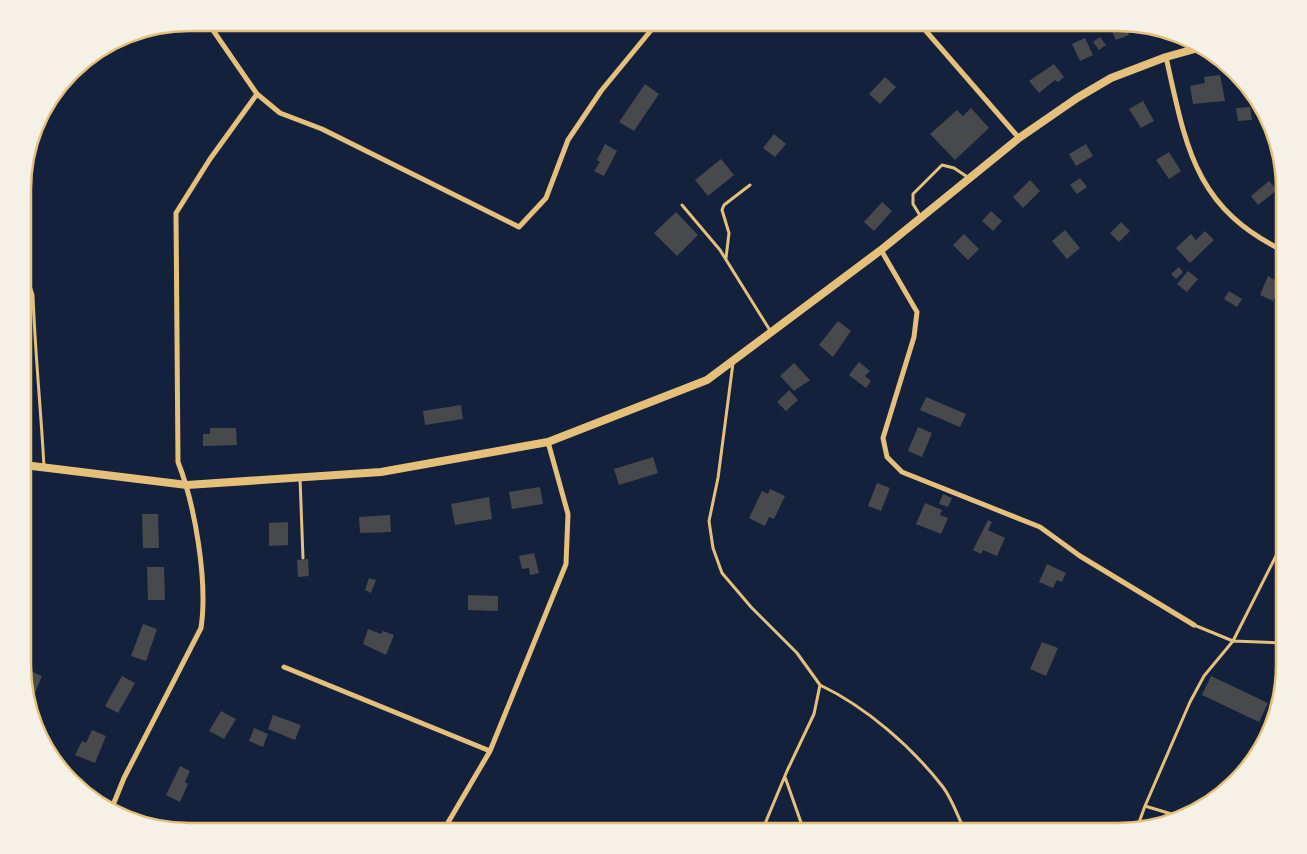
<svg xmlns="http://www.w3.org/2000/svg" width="1307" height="854" font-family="Overpass,sans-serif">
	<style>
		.building { fill: #48494c }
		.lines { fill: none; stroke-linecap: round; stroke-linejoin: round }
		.service { stroke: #e5c07b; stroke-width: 3 }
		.minor { stroke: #e5c07b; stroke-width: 5 }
		.tertiary { stroke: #e5c07b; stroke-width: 8 }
		.rim { fill: none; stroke: #e5c07b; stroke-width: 2.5 }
	</style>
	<rect width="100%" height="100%" fill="#14213d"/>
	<path class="building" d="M1124,24L1129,35L1116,40L1111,29Z
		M1100,37L1106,45L1099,50L1093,42Z
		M1085,38L1093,55L1080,61L1072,44Z
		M1054,64L1064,77L1058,82L1055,80L1039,93L1029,81Z
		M1220,75L1225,101L1193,104L1190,86L1205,83L1204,77Z
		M885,77L896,87L880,104L869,94Z
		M645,84L659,94L634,131L619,122Z
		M1143,101L1154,121L1141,128L1129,109Z
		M1250,107L1252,120L1238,121L1236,108Z
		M971,108L989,128L955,160L930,134L957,110L963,116Z
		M774,134L786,144L775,157L763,148Z
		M605,144L617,151L604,176L594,171L600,162L597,160Z
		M1086,144L1093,156L1076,166L1069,154Z
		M1169,152L1181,171L1169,179L1156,160Z
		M721,159L734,175L708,196L695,180Z
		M1080,178L1087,187L1077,194L1070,185Z
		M1030,180L1040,191L1023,208L1013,197Z
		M1269,181L1277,190L1258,205L1251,196Z
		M882,202L892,211L874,231L864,222Z
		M991,211L1002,221L993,231L982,221Z
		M676,212L698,235L677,256L654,233Z
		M1121,222L1130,231L1119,242L1110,233Z
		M1065,230L1080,248L1067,259L1052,241Z
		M1205,231L1214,240L1190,263L1176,248L1191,234L1196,240Z
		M964,234L979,249L968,260L953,245Z
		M1179,267L1183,272L1176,279L1171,274Z
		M1188,271L1198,279L1187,292L1177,284Z
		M1268,276L1281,284L1273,301L1260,295Z
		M1229,291L1242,299L1237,307L1224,299Z
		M838,321L851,331L833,357L819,345Z
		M859,362L870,371L865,376L871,381L866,388L849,375Z
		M794,363L810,380L794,391L780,376Z
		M789,390L798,400L786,411L777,402Z
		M926,397L966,414L960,427L920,410Z
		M461,405L463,419L425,425L423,411Z
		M918,427L932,433L922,457L908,451Z
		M210,428H236L237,445L203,446V434H210Z
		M653,457L658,473L619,485L614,469Z
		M877,483L890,488L881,511L868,506Z
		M540,487L543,504L512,509L509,492Z
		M770,489L785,496L774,519L769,517L765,526L749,518L762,491L768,494Z
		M943,494L952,498L948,507L939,504Z
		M489,497L492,519L455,525L451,504Z
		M925,503L942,510L940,515L948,518L941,534L916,524Z
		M142,514H158L159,548H143Z
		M390,515L391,532L360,533L359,517Z
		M988,520L992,522L988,530L1005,538L997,556L983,550L981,554L973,550Z
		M288,522V545L269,546V523Z
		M534,553L539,573L530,575L529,568L522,569L519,556Z
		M308,559L309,576L298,577L297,560Z
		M1047,564L1066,573L1062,582L1057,580L1053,588L1039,582Z
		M147,567H164L165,600H148Z
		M369,578L376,580L371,593L365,590Z
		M468,595L498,596V611L468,610Z
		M143,624L157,629L146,661L131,656Z
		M368,629L381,634L383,631L394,635L386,655L363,644Z
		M1042,642L1058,648L1046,676L1030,669Z
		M28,670L42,676L32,700L28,698L24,686Z
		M122,676L135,683L118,713L105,706Z
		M1211,676L1268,703L1259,722L1202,695Z
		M221,711L236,719L224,739L209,731Z
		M273,715L301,725L295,740L268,729Z
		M254,728L268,734L263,747L249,741Z
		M92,730L106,736L95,763L75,755L82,741L86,743Z
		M180,766L190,771L185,782L188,784L180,802L166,795Z
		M67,771L83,779L80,785Z
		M501,824L512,831H496Z"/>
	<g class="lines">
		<path class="service" d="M682,205L720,250L771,332
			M921,217L913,204V194L942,165L954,168L969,178
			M726,258L729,233L722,210L724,205L750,185
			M24,282L30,286L33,295C35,353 41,410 44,467
			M733,363L718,478L709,521L713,548L722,573L751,607L797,653L820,685L814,714L787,771L762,831
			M300,478L303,558
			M1194,625L1233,641L1284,643
			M820,685C866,707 911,746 943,787C952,799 958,817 965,831
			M785,777L804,831
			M1178,816L1145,806L1190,702L1204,676L1233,641L1284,540
			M1137,828L1145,806"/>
		<path class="minor" d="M208,23L257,94L280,113L322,129L519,227L546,198L568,140L601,91L657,23
			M919,23L1019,138
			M1166,57C1186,146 1194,208 1284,251
			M881,250L917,312L914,337L883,438L887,457L902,472L1040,527L1080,556L1194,625
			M284,667L490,751
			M111,810L124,778L201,628C208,582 195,505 178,462L176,213L210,159L257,94
			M440,831L446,826L490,751L566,564L568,514L548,442"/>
		<path class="tertiary" d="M24,465L187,485L381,472L548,442L707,380L881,250L1019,138L1077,98L1111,78L1166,57L1202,47"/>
	</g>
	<path d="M0 0H1307V854H0ZM189 31H1118A158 158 0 0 1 1276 189V665A158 158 0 0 1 1118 823H189A158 158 0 0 1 31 665V189A158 158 0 0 1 189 31Z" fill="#f6f1e7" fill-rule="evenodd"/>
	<path class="rim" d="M189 31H1118A158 158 0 0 1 1276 189V665A158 158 0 0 1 1118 823H189A158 158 0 0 1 31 665V189A158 158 0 0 1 189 31Z"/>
</svg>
